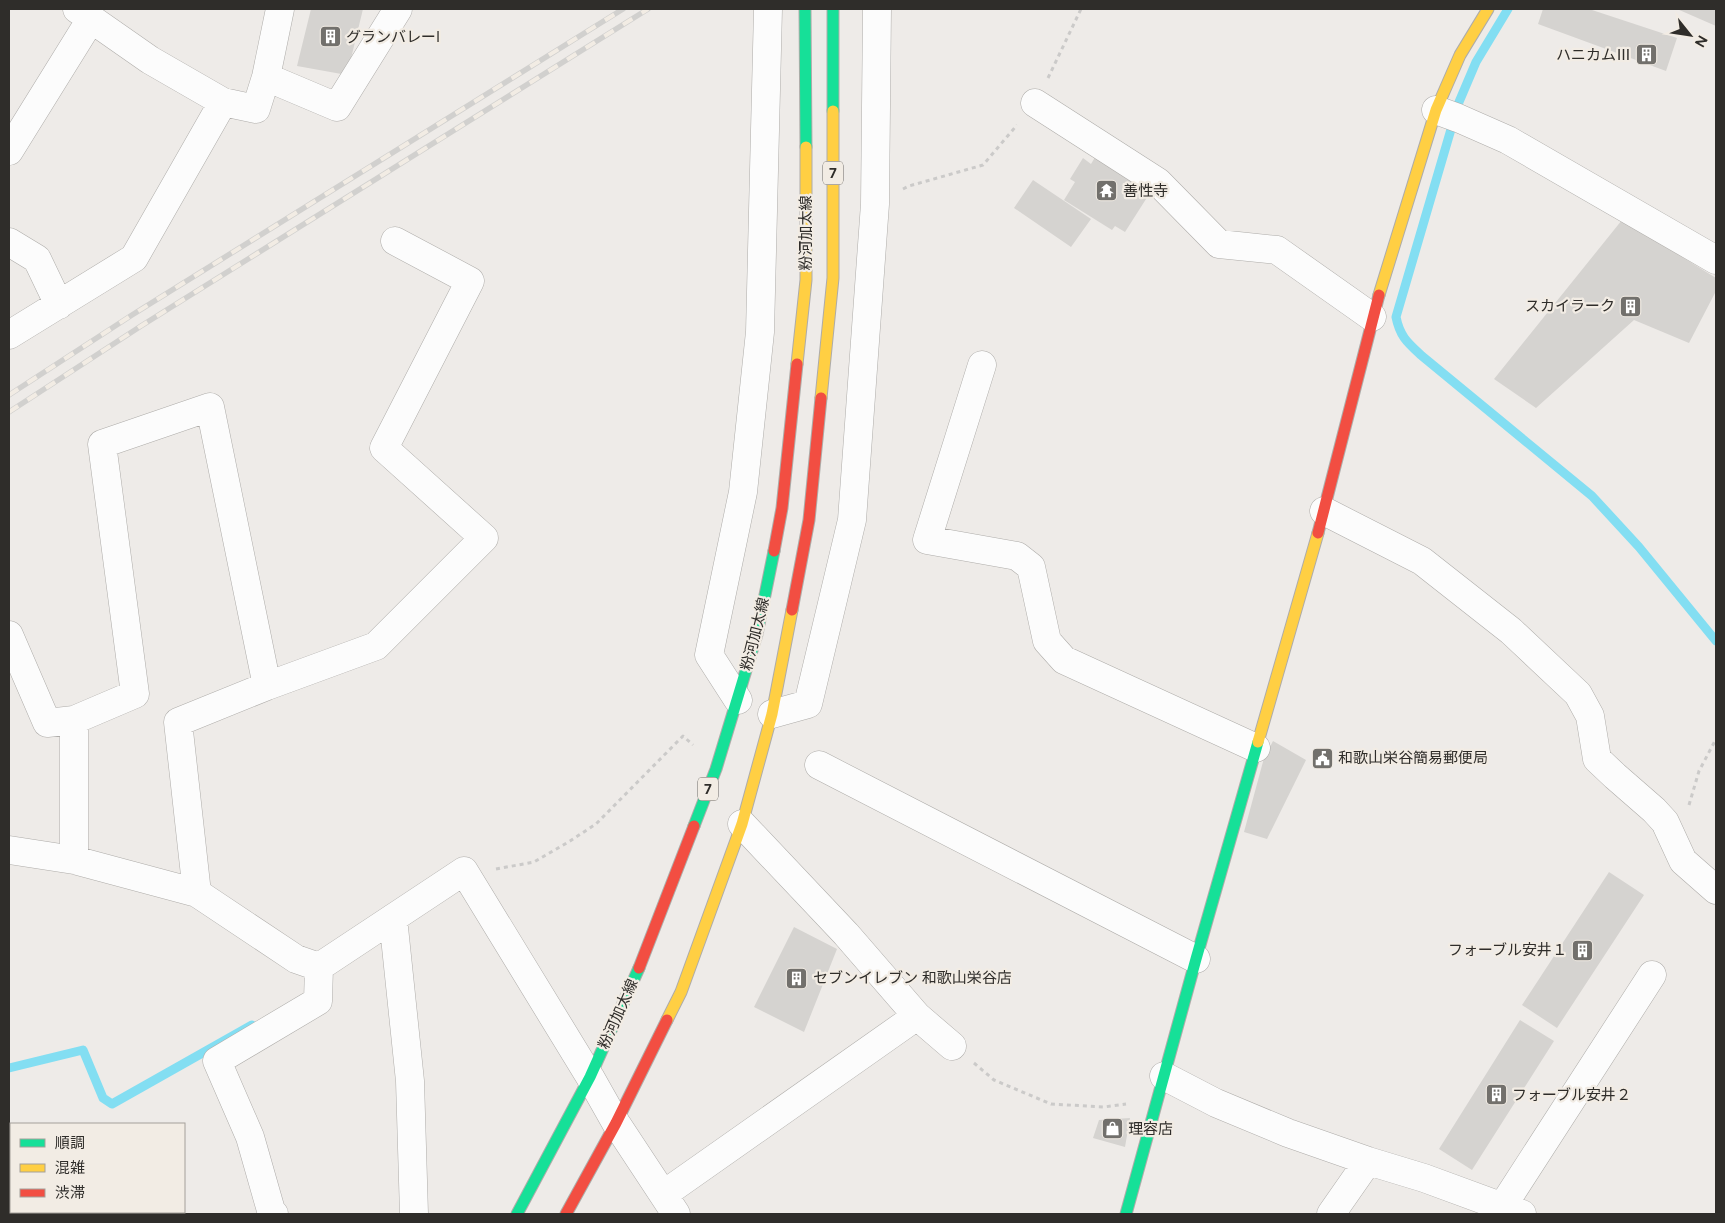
<svg xmlns="http://www.w3.org/2000/svg" width="1725" height="1223" font-family="Figtree,'Noto Sans JP',sans-serif">
	<style>
		.lines { fill: none; stroke-linecap: round; stroke-linejoin: round }
		.stream { stroke: #83def2; stroke-width: 9 }
		.building { fill: #d5d3d0 }
		.street-casing { stroke: #aeaca9; stroke-width: 29 }
		.fast-casing { stroke: #aeaca9; stroke-width: 13 }
		.slow-casing { stroke: #aeaca9; stroke-width: 13 }
		.jam-casing { stroke: #aeaca9; stroke-width: 13 }
		.path { stroke: #cbcac9; stroke-width: 3; stroke-dasharray: 4 4; stroke-linecap: butt }
		.street { stroke: #fcfcfc; stroke-width: 28 }
		.fast { stroke: #16e098; stroke-width: 11 }
		.slow { stroke: #ffcf43; stroke-width: 11 }
		.jam { stroke: #f24e42; stroke-width: 11 }
		.rail-casing { stroke: #d1d0ce; stroke-width: 5.5 }
		.rail { stroke: #f2ece4; stroke-width: 4; stroke-dasharray: 11; stroke-linecap: butt }
		.labels { text-anchor: middle; dominant-baseline: central; stroke-width: 4.5; stroke-linejoin: round; paint-order: stroke }
		.shield { fill: #f2ece4; stroke: #6a6662; stroke-width: 1 }
		.shield-label { font-size: 14px; font-weight: bold; fill: #2f2d2a }
		.poi-label { font-size: 15px; fill: #2f2d2a; stroke: #f2ece4; text-anchor: start }
		.street-label { font-size: 15px; fill: #2f2d2a; stroke: #f2ece4 }
	</style>
	<rect width="100%" height="100%" fill="#eeebe8"/>
	<g class="lines">
		<path class="stream" d="M1508,9L1476,62L1459,102L1396,317C1400,337 1408,343 1422,356L1592,496L1639,547L1716,641
			M9,1068L83,1050L103,1098L112,1104L252,1025"/>
	</g>
	<path class="building" d="M311,9H363L347,75L297,66Z
		M1543,9H1589L1677,38L1666,71L1538,24Z
		M1677,9H1716V26Z
		M1100,149L1155,185L1125,232L1115,226L1112,230L1064,200L1075,182L1070,179L1083,158L1091,164Z
		M1033,180L1091,219L1071,247L1014,208Z
		M1622,220L1716,278V291L1689,343L1634,320L1536,408L1494,379Z
		M1273,741L1306,760L1267,839L1244,832L1264,758Z
		M1609,872L1644,895L1557,1028L1522,1005Z
		M794,927L837,949L804,1032L754,1007Z
		M1520,1020L1554,1041L1472,1170L1439,1149Z
		M1130,1118L1125,1147L1093,1138L1099,1120Z"/>
	<g class="lines">
		<defs>
			<path id="street" d="M77,9L150,60L223,102L256,109L266,77L337,107L398,9
				M266,77L280,9
				M1035,103L1158,182L1219,244L1277,250L1372,317
				M1436,110L1458,118L1508,140L1716,260
				M9,151L91,19
				M9,242L37,259L59,305
				M9,335L134,258L223,102
				M982,365L927,540L1017,556L1031,567L1047,641L1064,660L1256,748
				M1324,511L1422,561L1511,631L1578,694L1590,716L1597,759L1615,776L1654,810L1665,822L1683,861L1716,890
				M9,635L47,723L74,720
				M738,700L709,655L743,492L760,332L768,9
				M772,714L808,704L852,520L875,204L877,9
				M819,765L1196,959
				M742,824L846,934L917,1016L952,1046
				M9,850L74,860L197,893L296,959L319,967L464,871L590,1077L616,1123L676,1214
				M74,860V720L135,694L102,444L210,407L267,686
				M197,893L178,722L267,686L376,646L484,538L384,448L470,281L395,241
				M393,918L410,1081L414,1214
				M1164,1076L1216,1103L1288,1133L1368,1161L1424,1178L1522,1214
				M664,1194L917,1016
				M1502,1207L1652,975
				M274,1214H272L250,1137L217,1061L318,1001L319,967
				M1331,1214L1368,1161"/>
			<path id="fast" d="M805,9L806,147
				M833,9V111
				M694,826L716,769L757,634L774,551
				M517,1214L590,1077L639,968
				M1126,1214L1196,959L1258,742"/>
			<path id="slow" d="M1379,295L1436,110L1460,55L1488,9
				M797,364L806,280V147
				M821,398L833,278V111
				M1258,742L1318,533
				M667,1020L681,992L742,824L772,714L792,610"/>
			<path id="jam" d="M1318,533L1379,295
				M774,551L782,508L797,364
				M792,610L809,520L821,398
				M639,968L694,826
				M566,1214L616,1123L667,1020"/>
		</defs>
		<use href="#street" class="street-casing"/>
		<use href="#fast" class="fast-casing"/>
		<use href="#slow" class="slow-casing"/>
		<use href="#jam" class="jam-casing"/>
		<path class="path" d="M1048,78L1081,9
			M903,189L909,186L983,165L1017,125
			M1689,805L1699,771L1716,739
			M496,869L534,862L570,841L596,824L683,736L693,745
			M974,1063L994,1080L1051,1104L1104,1107L1126,1104"/>
		<use href="#street" class="street"/>
		<use href="#fast" class="fast"/>
		<use href="#slow" class="slow"/>
		<use href="#jam" class="jam"/>
		<defs>
			<path id="rail" d="M9,395L132,315L623,9
				M9,412L141,326L648,9"/>
		</defs>
		<use href="#rail" class="rail-casing"/>
		<use href="#rail" class="rail"/>
	</g>
	<defs>
		<symbol id="building-square" viewBox="-11 -11 22 22"><rect x="-9" y="-9" width="18" height="18" rx="4" fill="#72706c" stroke="#f2ece4"/><path d="M-4-6H4V6H1V3H-1V6H-4ZM-2.5-4.3h1.7v1.8h-1.7ZM.8-4.3h1.7v1.8H.8ZM-2.5-1h1.7V.8h-1.7ZM.8-1h1.7V.8H.8Z" fill="#fff"/></symbol>
		<symbol id="temple-square" viewBox="-11 -11 22 22"><rect x="-9" y="-9" width="18" height="18" rx="4" fill="#72706c" stroke="#f2ece4"/><path d="M0-6L5-2H3V0L6.5 2.5H4V6H1.5V3h-3V6H-4V2.5H-6.5L-3 0V-2H-5Z" fill="#fff"/></symbol>
		<symbol id="civic-square" viewBox="-11 -11 22 22"><rect x="-9" y="-9" width="18" height="18" rx="4" fill="#72706c" stroke="#f2ece4"/><path d="M-.6-6.5H3V-4.5H.6V-3L4-1V1h2V6H-6V1h2V-1L-.6-3ZM-1.2 2.5V6h2.4V2.5Z" fill="#fff"/></symbol>
		<symbol id="shop-square" viewBox="-11 -11 22 22"><rect x="-9" y="-9" width="18" height="18" rx="4" fill="#72706c" stroke="#f2ece4"/><path d="M-5-2.5h2.3a2.7 3.5 0 0 1 5.4 0H5L5.5 6h-11ZM-1.5-2.5h3a1.5 2.3 0 0 0-3 0Z" fill="#fff"/></symbol>
	</defs>
	<g fill-rule="evenodd">
		<use href="#building-square" x="318" y="24" width="25" height="25"/>
		<use href="#building-square" x="1634" y="42" width="25" height="25"/>
		<use href="#temple-square" x="1094" y="178" width="25" height="25"/>
		<use href="#building-square" x="1618" y="294" width="25" height="25"/>
		<use href="#civic-square" x="1310" y="746" width="25" height="25"/>
		<use href="#building-square" x="1570" y="938" width="25" height="25"/>
		<use href="#building-square" x="784" y="966" width="25" height="25"/>
		<use href="#building-square" x="1484" y="1082" width="25" height="25"/>
		<use href="#shop-square" x="1100" y="1116" width="25" height="25"/>
	</g>
	<g class="labels">
		<g class="shield">
			<rect x="823" y="161.5" width="20" height="23" rx="4"/>
			<rect x="698" y="777.5" width="20" height="23" rx="4"/>
		</g>
		<g class="shield-label">
			<text x="833" y="173">7</text>
			<text x="708" y="789">7</text>
		</g>
		<g class="poi-label">
			<text x="346" y="37">グランバレーI</text>
			<text x="1631" y="55" text-anchor="end">ハニカムⅢ</text>
			<text x="1123" y="191">善性寺</text>
			<text x="1615" y="306" text-anchor="end">スカイラーク</text>
			<text x="1338" y="758">和歌山栄谷簡易郵便局</text>
			<text x="1567" y="950" text-anchor="end">フォーブル安井１</text>
			<text x="813" y="978">セブンイレブン 和歌山栄谷店</text>
			<text x="1512" y="1095">フォーブル安井２</text>
			<text x="1128" y="1129">理容店</text>
		</g>
		<g class="street-label">
			<text transform="translate(806 233) rotate(-90)">粉河加太線</text>
			<text transform="translate(755 634) rotate(-76)">粉河加太線</text>
			<text transform="translate(618 1014) rotate(-66)">粉河加太線</text>
		</g>
	</g>
	<rect width="1725" height="1223" fill="none" stroke="#2f2d2a" stroke-width="20"/>
	<rect x="10" y="1123" width="175" height="90" fill="#f2ece4" stroke="#a4a09a"/>
	<rect x="20" y="1139" width="25" height="8" fill="#16e098" stroke="#a4a09a"/>
	<text x="55" y="1148" font-size="15" fill="#2f2d2a">順調</text>
	<rect x="20" y="1164" width="25" height="8" fill="#ffcf43" stroke="#a4a09a"/>
	<text x="55" y="1173" font-size="15" fill="#2f2d2a">混雑</text>
	<rect x="20" y="1189" width="25" height="8" fill="#f24e42" stroke="#a4a09a"/>
	<text x="55" y="1198" font-size="15" fill="#2f2d2a">渋滞</text>
	<g transform="translate(1690 35) rotate(120)" stroke="#f2ece4" stroke-width="4" paint-order="stroke">
	<path d="M0-4L9 19L0 12L-9 19Z" fill="#2f2d2a"/>
	<text y="-8" font-size="14" font-weight="bold" text-anchor="middle" fill="#2f2d2a">N</text>
	</g>
</svg>
